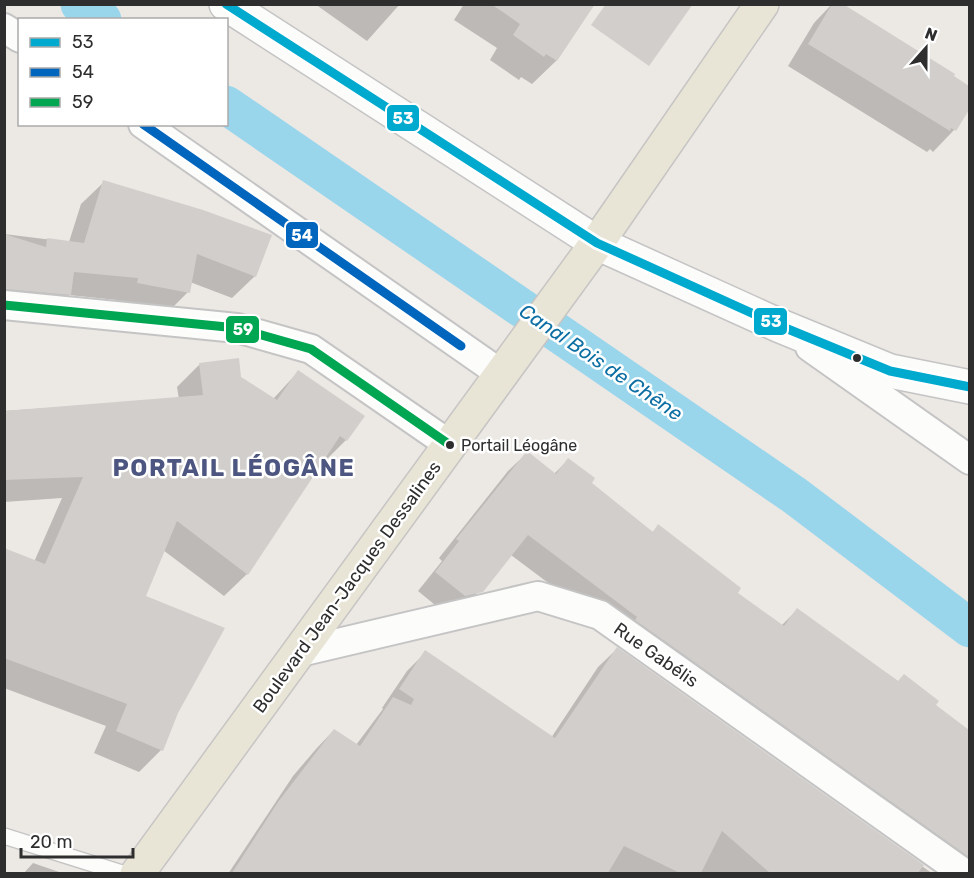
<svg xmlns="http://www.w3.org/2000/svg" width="974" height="878" font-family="Rubik,sans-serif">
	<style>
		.shadow { fill: #0003 }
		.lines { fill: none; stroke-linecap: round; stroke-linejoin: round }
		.canal { stroke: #99d6ec; stroke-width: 39 }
		.building { fill: #d1cecb }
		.service-casing { stroke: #c5c4c5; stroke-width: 18 }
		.minor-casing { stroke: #c5c4c5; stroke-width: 32 }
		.secondary-casing { stroke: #c5c4c5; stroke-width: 36 }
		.primary-casing { stroke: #c6c5c4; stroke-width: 36 }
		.service { stroke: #fcfcfb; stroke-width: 15 }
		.minor { stroke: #fcfcfb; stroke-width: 28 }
		.secondary { stroke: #fcfcfb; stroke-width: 33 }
		.primary { stroke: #e8e4d6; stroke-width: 33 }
		.bus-1-casing { stroke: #fff; stroke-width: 14 }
		.bus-2-casing { stroke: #fff; stroke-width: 14 }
		.bus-3-casing { stroke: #fff; stroke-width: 14 }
		.bus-1 { stroke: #00a9ce; stroke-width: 9 }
		.bus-2 { stroke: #0065bd; stroke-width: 9 }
		.bus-3 { stroke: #00a651; stroke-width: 9 }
		.bus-dot { fill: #2e2e2e; stroke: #fff; stroke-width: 2 }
		.labels { text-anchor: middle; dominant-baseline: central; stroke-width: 5; stroke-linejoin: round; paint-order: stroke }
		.bus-label { font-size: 16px; fill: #2e2e2e; stroke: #fff; text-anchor: start }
		.street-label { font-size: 18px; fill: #2e2e2e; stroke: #fff }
		.water-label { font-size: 20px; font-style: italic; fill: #0d6fa3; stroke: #fff }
		.district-label { font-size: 24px; font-weight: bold; letter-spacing: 1.5px; fill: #4d5680; stroke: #fff }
		.line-badge { stroke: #fff; stroke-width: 2 }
		.badge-label { font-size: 16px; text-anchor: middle; font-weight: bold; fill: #fff }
	</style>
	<rect width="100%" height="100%" fill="#ece8e4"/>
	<path class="shadow" d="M315,4H400L367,41Z
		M464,4H590L592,6L556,61L532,84L521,77L519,80L490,60L497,48L454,20Z
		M832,4L970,88V107L954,130L933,152L930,149L927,152L788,66L814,23Z
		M104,182L255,276L232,298L190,282L188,292L166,314L116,305L117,300L69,295L47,317L4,312V234L69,242L81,204Z
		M199,365L240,377L273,399L298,372L346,440L324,462L322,461L247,574L224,596L163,550L144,597L177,713L161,750L139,772L94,753L106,726L4,688V550L34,562L62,498L4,502V411L179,399L177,387Z
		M527,453L554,474L568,460L590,483L652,533L658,526L736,594L781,626L797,610L970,732V874L619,636L511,555L462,610L446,614L418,591L442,561L439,558L508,471Z
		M617,649L933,874H228L293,776L316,749L334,730L356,745L383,709L382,708L407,671L426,652L551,738L598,667Z
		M33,863L65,874H23Z"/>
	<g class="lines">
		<path class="canal" d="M80,4L102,20
			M226,105L794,495L970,628"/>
	</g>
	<path class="building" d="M491,4H595L557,61L546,54L544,57L513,35L520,24Z
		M606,4H693L649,66L591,25Z
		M832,4H843L955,74L954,76L969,86V110L956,131L951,128L950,131L808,44Z
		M103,180L203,210L272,235L256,277L197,254L190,293L137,283L138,278L74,272L71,295L4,289V234L46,247L47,238L84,243Z
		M239,358L241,377L277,400L298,370L365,416L347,441L340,436L248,575L177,521L146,596L225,628L178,713L163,751L116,731L127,704L4,658V548L45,564L83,477L4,480V411L203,395L199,363Z
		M527,451L556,474L568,458L595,478L592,483L653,532L658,524L741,588L738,593L784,626L797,608L898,681L904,674L939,701L936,705L969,730V857L635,620L637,617L528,535L483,592L465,596L435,572L459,541L456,539Z
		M617,647L924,865L918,873H770L722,831L701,873H680L624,846L608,873H232L278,802L334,729L360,746L393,697L411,705L414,699L399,689L425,650L555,738Z"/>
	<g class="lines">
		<defs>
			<path id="service" d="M4,836L125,874"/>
			<path id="minor" d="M4,28L20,38
				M143,124L501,374
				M4,305L237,328L311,349L450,445
				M810,347L970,460
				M300,652L538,596L600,615L965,874"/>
			<path id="secondary" d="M226,4L597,243L778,325L890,371L970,387"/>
			<path id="primary" d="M137,874L597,243L762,4"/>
		</defs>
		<use href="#service" class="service-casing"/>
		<use href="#minor" class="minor-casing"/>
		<use href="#secondary" class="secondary-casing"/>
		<use href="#primary" class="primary-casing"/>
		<use href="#service" class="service"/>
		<use href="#minor" class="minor"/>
		<use href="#secondary" class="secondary"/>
		<use href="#primary" class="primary"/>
		<defs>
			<path id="bus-1" d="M226,4L597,243L778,325L890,371L970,387"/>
			<path id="bus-2" d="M143,124L461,346"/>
			<path id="bus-3" d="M4,305L237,328L311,349L450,445"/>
		</defs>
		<use href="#bus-1" class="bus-1-casing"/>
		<use href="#bus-2" class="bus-2-casing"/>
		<use href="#bus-3" class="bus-3-casing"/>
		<use href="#bus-1" class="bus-1"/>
		<use href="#bus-2" class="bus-2"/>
		<use href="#bus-3" class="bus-3"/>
	</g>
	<g class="bus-dot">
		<circle cx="857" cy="358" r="5"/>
		<circle cx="450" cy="445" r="5"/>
	</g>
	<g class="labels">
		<g class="bus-label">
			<text x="461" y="445">Portail Léogâne</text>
		</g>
		<g class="street-label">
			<text transform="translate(347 587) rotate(-54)">Boulevard Jean-Jacques Dessalines</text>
			<text transform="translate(656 655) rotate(35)">Rue Gabélis</text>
		</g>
		<g class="water-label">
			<text transform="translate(601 362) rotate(34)">Canal Bois de Chêne</text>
		</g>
		<g class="district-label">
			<text x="234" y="468">PORTAIL LÉOGÂNE</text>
		</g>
	</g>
	<g class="line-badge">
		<rect x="386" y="104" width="34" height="28" rx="6" fill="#00a9ce"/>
		<rect x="285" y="221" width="34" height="28" rx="6" fill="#0065bd"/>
		<rect x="753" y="307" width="35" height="29" rx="6" fill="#00a9ce"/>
		<rect x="225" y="315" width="35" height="29" rx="6" fill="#00a651"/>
	</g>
	<g class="badge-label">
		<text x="403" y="124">53</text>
		<text x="302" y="241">54</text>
		<text x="771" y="327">53</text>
		<text x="243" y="335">59</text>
	</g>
	<rect width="974" height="878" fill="none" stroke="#2e2e2e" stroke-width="12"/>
	<rect x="18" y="18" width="210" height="108" fill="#ffffff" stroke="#ababab" stroke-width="1.5"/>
	<rect x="30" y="38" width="30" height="9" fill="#00a9ce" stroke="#ababab" stroke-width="1.5"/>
	<text x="72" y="48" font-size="18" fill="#2e2e2e">53</text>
	<rect x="30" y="68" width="30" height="9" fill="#0065bd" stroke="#ababab" stroke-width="1.5"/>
	<text x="72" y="78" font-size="18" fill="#2e2e2e">54</text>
	<rect x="30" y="98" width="30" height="9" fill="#00a651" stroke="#ababab" stroke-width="1.5"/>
	<text x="72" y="108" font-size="18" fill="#2e2e2e">59</text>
	<g transform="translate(926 48) rotate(21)" stroke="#ffffff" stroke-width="4.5" paint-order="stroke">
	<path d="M0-4.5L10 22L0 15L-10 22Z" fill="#2e2e2e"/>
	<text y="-9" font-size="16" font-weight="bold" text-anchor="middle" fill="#2e2e2e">N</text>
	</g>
	<path d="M21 848v9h112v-9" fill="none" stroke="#2e2e2e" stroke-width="3"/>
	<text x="30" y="848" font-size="18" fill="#2e2e2e" stroke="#ffffff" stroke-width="4.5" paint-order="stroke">20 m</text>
</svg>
